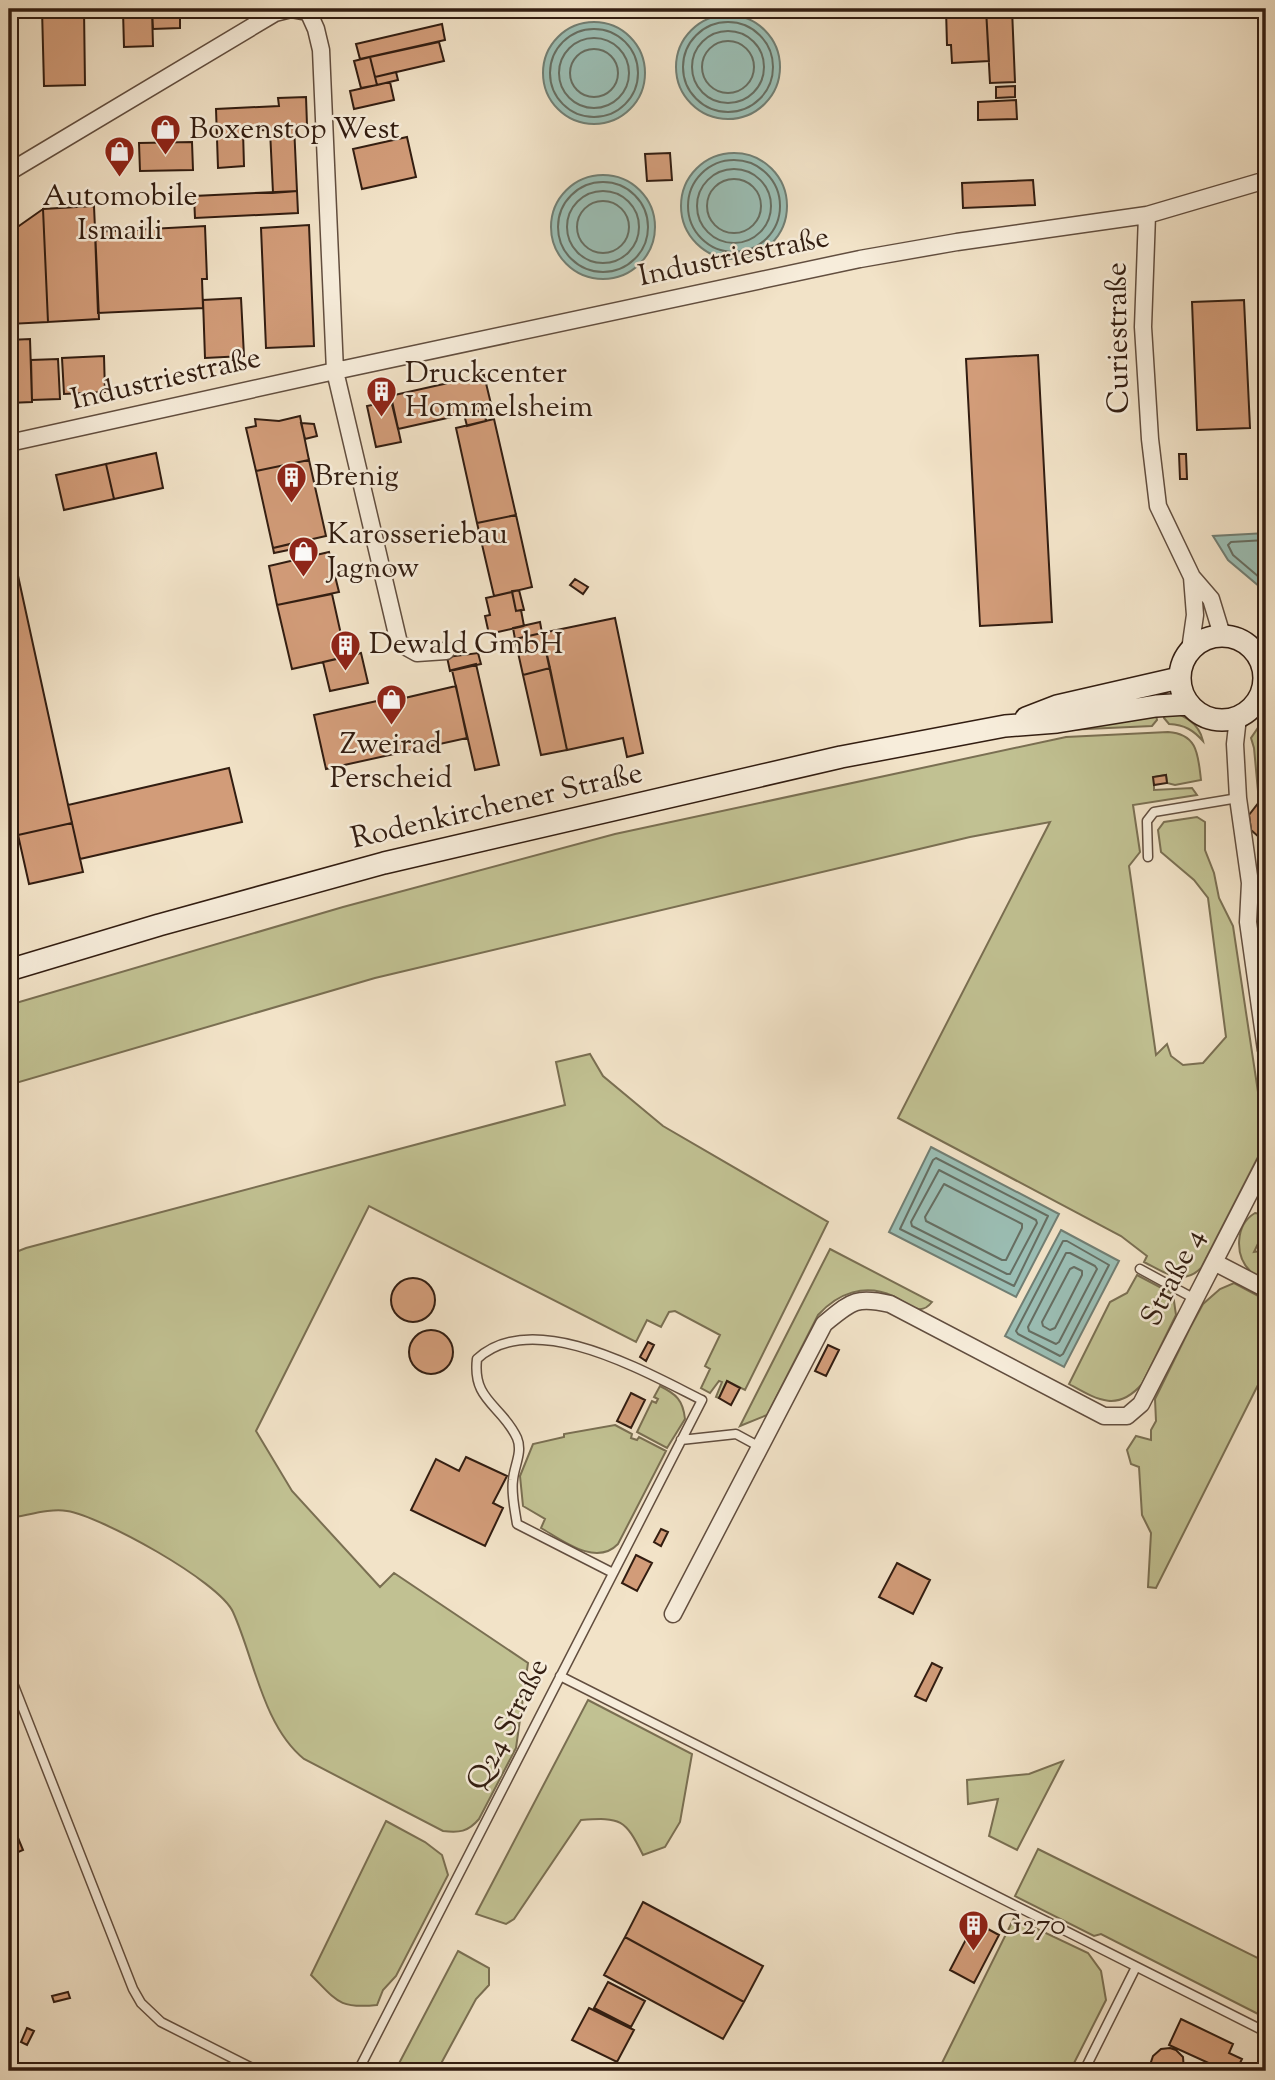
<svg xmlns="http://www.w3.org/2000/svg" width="1275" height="2080" font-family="'Sorts Mill Goudy',serif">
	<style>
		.green { fill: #c1c192; stroke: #7a6f52; stroke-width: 2 }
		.water { fill: #9bbeb4; stroke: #717e73; stroke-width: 2 }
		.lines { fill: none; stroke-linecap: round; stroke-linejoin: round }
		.shore { stroke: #666e62; stroke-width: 2 }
		.building { fill: #d29c79; stroke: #321d11; stroke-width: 2 }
		.service-casing { stroke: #624e3f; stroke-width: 11 }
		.minor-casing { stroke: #624e3f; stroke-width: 19 }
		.secondary-casing { stroke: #321d11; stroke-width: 24 }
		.service { stroke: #f7eddb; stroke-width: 8 }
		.minor { stroke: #f7eddb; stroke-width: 16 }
		.secondary { stroke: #f7eddb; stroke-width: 21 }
		.labels { text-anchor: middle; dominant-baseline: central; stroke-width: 5; stroke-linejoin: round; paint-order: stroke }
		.poi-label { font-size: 30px; fill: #321d11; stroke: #f7eddb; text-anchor: start }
		.street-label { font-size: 30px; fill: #321d11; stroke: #f7eddb }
	</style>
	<rect width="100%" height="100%" fill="#f2e3c8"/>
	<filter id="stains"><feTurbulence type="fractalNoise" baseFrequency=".00286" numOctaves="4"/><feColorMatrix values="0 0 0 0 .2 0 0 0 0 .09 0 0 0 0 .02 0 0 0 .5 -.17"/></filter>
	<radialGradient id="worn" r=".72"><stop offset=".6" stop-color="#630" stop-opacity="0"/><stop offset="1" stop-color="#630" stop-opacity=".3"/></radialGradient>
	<path class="green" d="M1155,710L1157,720L1152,726L1065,730Z
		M1163,710C1181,713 1199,722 1203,741C1193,730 1185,725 1169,724L1164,718Z
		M1266,716V802H1259L1254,748L1251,738Z
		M1168,732C1198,734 1198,755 1201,780L1175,785L1167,783L1166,775L1154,777V790L1192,788L1197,795L1133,805L1140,852L1129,866L1156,1055L1167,1044L1171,1056L1183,1065L1203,1063L1226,1037L1208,898L1194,880L1161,852L1158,830L1164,822L1197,817L1205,822V850L1214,873L1219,898L1233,926L1258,1092L1264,1108L1265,1125L1259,1155L1201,1268C1182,1287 1164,1272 1144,1262L1147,1256L1121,1236L898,1118L1050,822L970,837L375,978L9,1085V1005L343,907L615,834L1066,737Z
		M590,1054L603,1076L663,1126L828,1222L745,1390L727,1381L719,1398L716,1397L722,1382L719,1381L710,1393L701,1388L710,1369L705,1366L720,1335L675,1311L669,1312L661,1327L647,1320L636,1342L369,1206L256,1431L292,1491L380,1587L394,1573L528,1663L516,1748L479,1819C468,1832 459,1833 443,1831L304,1759C263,1726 254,1658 233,1612C219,1581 100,1516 67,1511C49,1508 26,1516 9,1518V1284L16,1252L26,1248L565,1105L556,1062Z
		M1255,1213L1266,1215V1227L1254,1252L1260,1251L1266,1254V1280C1262,1277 1255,1275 1251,1272C1234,1256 1235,1225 1255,1213Z
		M830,1249L932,1302C928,1307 924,1310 918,1309C909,1307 901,1300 893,1296C865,1283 838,1293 818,1315L767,1415L740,1426Z
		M1137,1275L1173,1294L1176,1315L1142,1384C1117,1413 1096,1399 1069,1384L1110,1302L1127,1293Z
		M1234,1283L1266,1300V1369L1156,1588L1148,1587L1151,1533L1142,1515L1139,1467L1131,1464L1127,1450L1136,1436L1151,1440V1430L1156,1421L1155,1399L1190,1328L1203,1304L1220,1289Z
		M660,1386C676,1394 683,1400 685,1419L667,1448L637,1432L652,1401L656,1403L658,1399L654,1397Z
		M615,1425L632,1434L631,1438L637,1440L639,1437L666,1451L618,1544C596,1567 562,1540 541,1528L545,1519L523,1506L520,1476L533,1444L564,1437V1434Z
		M588,1700L692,1754L680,1822L665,1847L643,1855C625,1819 621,1817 581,1820L514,1919L506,1924L476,1914Z
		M1063,1761L1017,1850L989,1836L998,1799L968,1804L967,1780L1029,1774Z
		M386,1821L425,1842L442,1855L448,1875L396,1976L383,1990L377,2005C339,2009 337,2001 311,1975Z
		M1038,1849L1266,1962V2018L1101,1934L1094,1936L1015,1896Z
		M1014,1918L1088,1953L1101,1971L1106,2000L1070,2071H938Z
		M458,1951L489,1968V1985L476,1999L437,2071H395Z"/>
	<path class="water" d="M676 67a52 52 0 1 1 104 0a52 52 0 1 1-104 0Z
		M543 73a51 51 0 1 1 102 0a51 51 0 1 1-102 0Z
		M681 206a53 53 0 1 1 106 0a53 53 0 1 1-106 0Z
		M551 227a52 52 0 1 1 104 0a52 52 0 1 1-104 0Z
		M1266,533V592L1228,560L1213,536Z
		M931,1147L1059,1214L1016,1297L889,1232Z
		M1061,1230L1119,1261L1064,1367L1005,1336Z"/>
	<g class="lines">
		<path class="shore" d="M683 67a45 45 0 1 1 90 0a45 45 0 1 1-90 0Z
			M550 73a44 44 0 1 1 88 0a44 44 0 1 1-88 0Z
			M692 67a36 36 0 1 1 72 0a36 36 0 1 1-72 0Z
			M559 73a35 35 0 1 1 70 0a35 35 0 1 1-70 0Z
			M702 67a26 26 0 1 1 52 0a26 26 0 1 1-52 0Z
			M570 73a24 24 0 1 1 48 0a24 24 0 1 1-48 0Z
			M688 206a46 46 0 1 1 92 0a46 46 0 1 1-92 0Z
			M697 206a37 37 0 1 1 74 0a37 37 0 1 1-74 0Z
			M707 206a27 27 0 1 1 54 0a27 27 0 1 1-54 0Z
			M558 227a45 45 0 1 1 90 0a45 45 0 1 1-90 0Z
			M567 227a36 36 0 1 1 72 0a36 36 0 1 1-72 0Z
			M577 227a26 26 0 1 1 52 0a26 26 0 1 1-52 0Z
			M1266,540L1231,542L1228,545L1233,555L1266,583
			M936,1158L1048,1216L1014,1286L900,1229L933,1160Z
			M939,1170L1036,1220L1037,1223L1010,1274H1007L912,1226L911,1222Z
			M944,1184L1022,1224V1228L1006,1260H1002L926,1221L925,1217Z
			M1063,1241H1067L1109,1265L1063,1354L1060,1356L1018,1334L1016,1331Z
			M1066,1253H1070L1095,1266L1097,1269L1059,1342L1056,1344L1029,1331L1028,1327Z
			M1074,1267L1082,1271V1275L1055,1328L1050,1330L1043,1326L1042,1322L1070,1269Z"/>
	</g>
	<path class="building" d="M9,9H15L17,87H9Z
		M42,9H84L85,85L44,86Z
		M152,9H187L188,17H180V28L153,29Z
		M946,9H986L989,61L952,63L951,45H947Z
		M986,9H1012L1015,82L990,83Z
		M152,10L153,46L124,47L123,11Z
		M442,24L445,40L360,59L356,44Z
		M439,42L444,61L375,77L370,57Z
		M370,57L377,85L361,88L354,61Z
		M396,72L398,80L377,85L375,77Z
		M390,82L394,100L354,109L350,91Z
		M1015,86V97L996,98V87Z
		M306,97L307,125H294L297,191L273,193L270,130L243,131L244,166L218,168L216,109L279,106L278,98Z
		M1016,100L1017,119L978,120V102Z
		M407,137L416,177L362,189L353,149Z
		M192,142L193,170L140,171L139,143Z
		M670,153L672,180L647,181L645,154Z
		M1033,180L1035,205L963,208L962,183Z
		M297,191L298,213L195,218L194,196Z
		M94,206L99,319L48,322L43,209Z
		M43,209L48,322L9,324V233Z
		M309,225L314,346L266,348L261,228Z
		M205,226L207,279H202L203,308L98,313L95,232Z
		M241,298L244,356L205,358L203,300Z
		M1244,300L1250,428L1197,430L1192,302Z
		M30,339L32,402L9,403V340Z
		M1038,355L1052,622L980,626L966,359Z
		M104,356L105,392L64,394L62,358Z
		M58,359L60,399L32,400L31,360Z
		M484,375L492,408L398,429L390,396Z
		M392,401L401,442L376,447L367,406Z
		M484,410L486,421L467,426L464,414Z
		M300,416L309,460L256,471L246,428L256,426L255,419L279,421Z
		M494,419L516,515L477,523L456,428Z
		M301,423L314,424L317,436L305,439Z
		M156,453L163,488L114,499L106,464Z
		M1179,454H1186L1187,479H1180Z
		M309,460L326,536L273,548L256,471Z
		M106,464L114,499L64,510L56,475Z
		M516,515L532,587L494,596L477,523Z
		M302,541L303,547L274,553L273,548Z
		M329,552L339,592L277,605L269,566Z
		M15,562L72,823L18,835L9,792V563Z
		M575,579L588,587L583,594L570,585Z
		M519,590L524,610L516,611L512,591Z
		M512,592L516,611L521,610L524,626L489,634L485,616L490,615L486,598Z
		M332,594L346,657L292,669L277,605Z
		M615,618L643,753L627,757L623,738L567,750L542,633Z
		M540,622L542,633L515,639L513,628Z
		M542,633L550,668L523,675L515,639Z
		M361,653L368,683L330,691L323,662Z
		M478,653L481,664L450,671L447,657Z
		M476,664L499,765L475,770L452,670Z
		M550,668L567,750L541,755L523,675Z
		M456,686L467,738L326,769L314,715L395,697L396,700Z
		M229,768L242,822L80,859L68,805Z
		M1166,775L1167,783L1154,785L1153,777Z
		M1259,802H1266V843L1260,838Z
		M1259,802L1260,838L1251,830L1249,815Z
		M72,823L83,872L29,884L18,835Z
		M391 1300a22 22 0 1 1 44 0a22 22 0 1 1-44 0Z
		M409 1352a22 22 0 1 1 44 0a22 22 0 1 1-44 0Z
		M648,1342L654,1345L646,1361L640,1357Z
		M828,1345L839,1350L826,1376L815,1371Z
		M727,1381L740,1388L731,1405L719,1398Z
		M631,1393L645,1400L631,1428L617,1421Z
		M466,1457L507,1476L493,1503L503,1508L485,1546L411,1510L436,1459L459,1471Z
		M661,1529L668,1532L661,1546L654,1542Z
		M636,1555L652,1563L637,1591L622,1583Z
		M897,1563L930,1580L913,1614L879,1597Z
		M932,1663L942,1668L926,1701L915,1696Z
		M9,1816L23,1850L9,1856Z
		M643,1902L763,1966L744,2002L625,1937Z
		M975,1922L999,1935L974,1983L950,1970Z
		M625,1937L744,2002L723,2039L604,1975Z
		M608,1982L645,2001L631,2027L594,2008Z
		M68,1992L70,1998L54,2002L52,1996Z
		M589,2008L634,2030L617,2062L572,2040Z
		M13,2013L17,2021L9,2025V2014Z
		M1181,2019L1233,2044L1229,2053L1242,2059L1236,2071H1226L1169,2045Z
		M27,2028L34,2031L27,2045L21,2042Z
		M1170,2048L1176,2050L1183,2057L1184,2071H1151L1150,2065L1153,2056L1161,2049Z"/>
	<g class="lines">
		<defs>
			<path id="service" d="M1148,857L1147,821L1154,812L1238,798
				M1140,1269L1195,1299
				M681,1440L736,1434L760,1447
				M9,1673L133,1989L141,2003L161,2022L258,2071
				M560,1676L1266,2032
				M358,2071C472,1847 588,1624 702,1400C645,1372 533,1307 477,1359C472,1401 502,1405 517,1438C523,1452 514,1466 513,1480C511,1494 515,1510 517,1524L613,1573
				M1084,2071L1136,1967"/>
			<path id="minor" d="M307,9L316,29L321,50L335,371L399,643L417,653L446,651
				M9,172L275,13L291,9L307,12
				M1147,215L1143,327L1150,439L1158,506L1192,577L1211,599L1222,635L1227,636
				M9,443L335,371L860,259L957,242L1147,215L1266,180
				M1190,650L1195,615L1192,577
				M1238,717L1235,744L1238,798L1250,883L1248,922L1266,1050
				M1214,1262L1266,1289
				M673,1614L824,1324C851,1302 855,1296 890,1304L1104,1416H1127L1141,1404L1266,1161"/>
			<path id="secondary" d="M1180 678a42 42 0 1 1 84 0a42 42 0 1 1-84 0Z
				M1026,718L1057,706L1179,678
				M9,970L159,925L384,863L841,757L1005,726L1057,722L1156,706L1188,704"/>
		</defs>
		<use href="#service" class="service-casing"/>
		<use href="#minor" class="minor-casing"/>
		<use href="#secondary" class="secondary-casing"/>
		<use href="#service" class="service"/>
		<use href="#minor" class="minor"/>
		<use href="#secondary" class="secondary"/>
	</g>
	<defs>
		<symbol id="shop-pin" viewBox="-11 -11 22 30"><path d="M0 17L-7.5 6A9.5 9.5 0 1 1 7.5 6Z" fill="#8f2418" stroke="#f7eddb"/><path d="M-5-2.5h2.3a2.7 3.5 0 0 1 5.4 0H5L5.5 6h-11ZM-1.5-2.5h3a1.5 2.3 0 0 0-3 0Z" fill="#fff"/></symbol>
		<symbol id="building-pin" viewBox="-11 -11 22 30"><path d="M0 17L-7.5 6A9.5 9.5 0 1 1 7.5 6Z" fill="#8f2418" stroke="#f7eddb"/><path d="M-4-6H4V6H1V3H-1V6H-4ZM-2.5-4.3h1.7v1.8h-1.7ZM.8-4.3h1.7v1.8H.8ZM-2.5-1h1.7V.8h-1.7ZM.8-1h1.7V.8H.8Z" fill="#fff"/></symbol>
	</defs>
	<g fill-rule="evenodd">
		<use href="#shop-pin" x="148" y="112" width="35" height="47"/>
		<use href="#shop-pin" x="102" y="134" width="35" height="47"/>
		<use href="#building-pin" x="364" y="374" width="35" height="47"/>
		<use href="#building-pin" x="274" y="460" width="35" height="47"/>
		<use href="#shop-pin" x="286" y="534" width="35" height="47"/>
		<use href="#building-pin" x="328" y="628" width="35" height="47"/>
		<use href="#shop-pin" x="374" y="682" width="35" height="47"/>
		<use href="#building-pin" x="956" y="1908" width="35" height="47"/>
	</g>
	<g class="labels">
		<g class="poi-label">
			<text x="189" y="130">Boxenstop West</text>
			<text x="120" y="197" text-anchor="middle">Automobile<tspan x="120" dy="34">Ismaili</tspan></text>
			<text x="405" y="374">Druckcenter<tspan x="405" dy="34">Hommelsheim</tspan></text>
			<text x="314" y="477">Brenig</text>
			<text x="327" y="535">Karosseriebau<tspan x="327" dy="34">Jagnow</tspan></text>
			<text x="369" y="645">Dewald GmbH</text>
			<text x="391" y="745" text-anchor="middle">Zweirad<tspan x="391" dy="34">Perscheid</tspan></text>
			<text x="997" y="1926">G270</text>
		</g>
		<g class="street-label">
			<text transform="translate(734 258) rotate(-12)">Industriestraße</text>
			<text transform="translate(1119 338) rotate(-91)">Curiestraße</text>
			<text transform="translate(166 380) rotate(-13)">Industriestraße</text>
			<text transform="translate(497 807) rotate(-13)">Rodenkirchener Straße</text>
			<text transform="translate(1174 1278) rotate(-63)">Straße 4</text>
			<text transform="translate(509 1725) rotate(-63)">Q24 Straße</text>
		</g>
	</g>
	<rect width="1275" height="2080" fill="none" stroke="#f2e3c8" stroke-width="35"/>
	<rect x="10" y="10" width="1254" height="2059" fill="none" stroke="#321d11" stroke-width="3.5"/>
	<rect x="18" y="18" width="1240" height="2045" fill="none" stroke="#321d11" stroke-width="2"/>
	<rect width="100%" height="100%" filter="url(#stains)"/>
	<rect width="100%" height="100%" fill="url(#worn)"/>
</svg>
